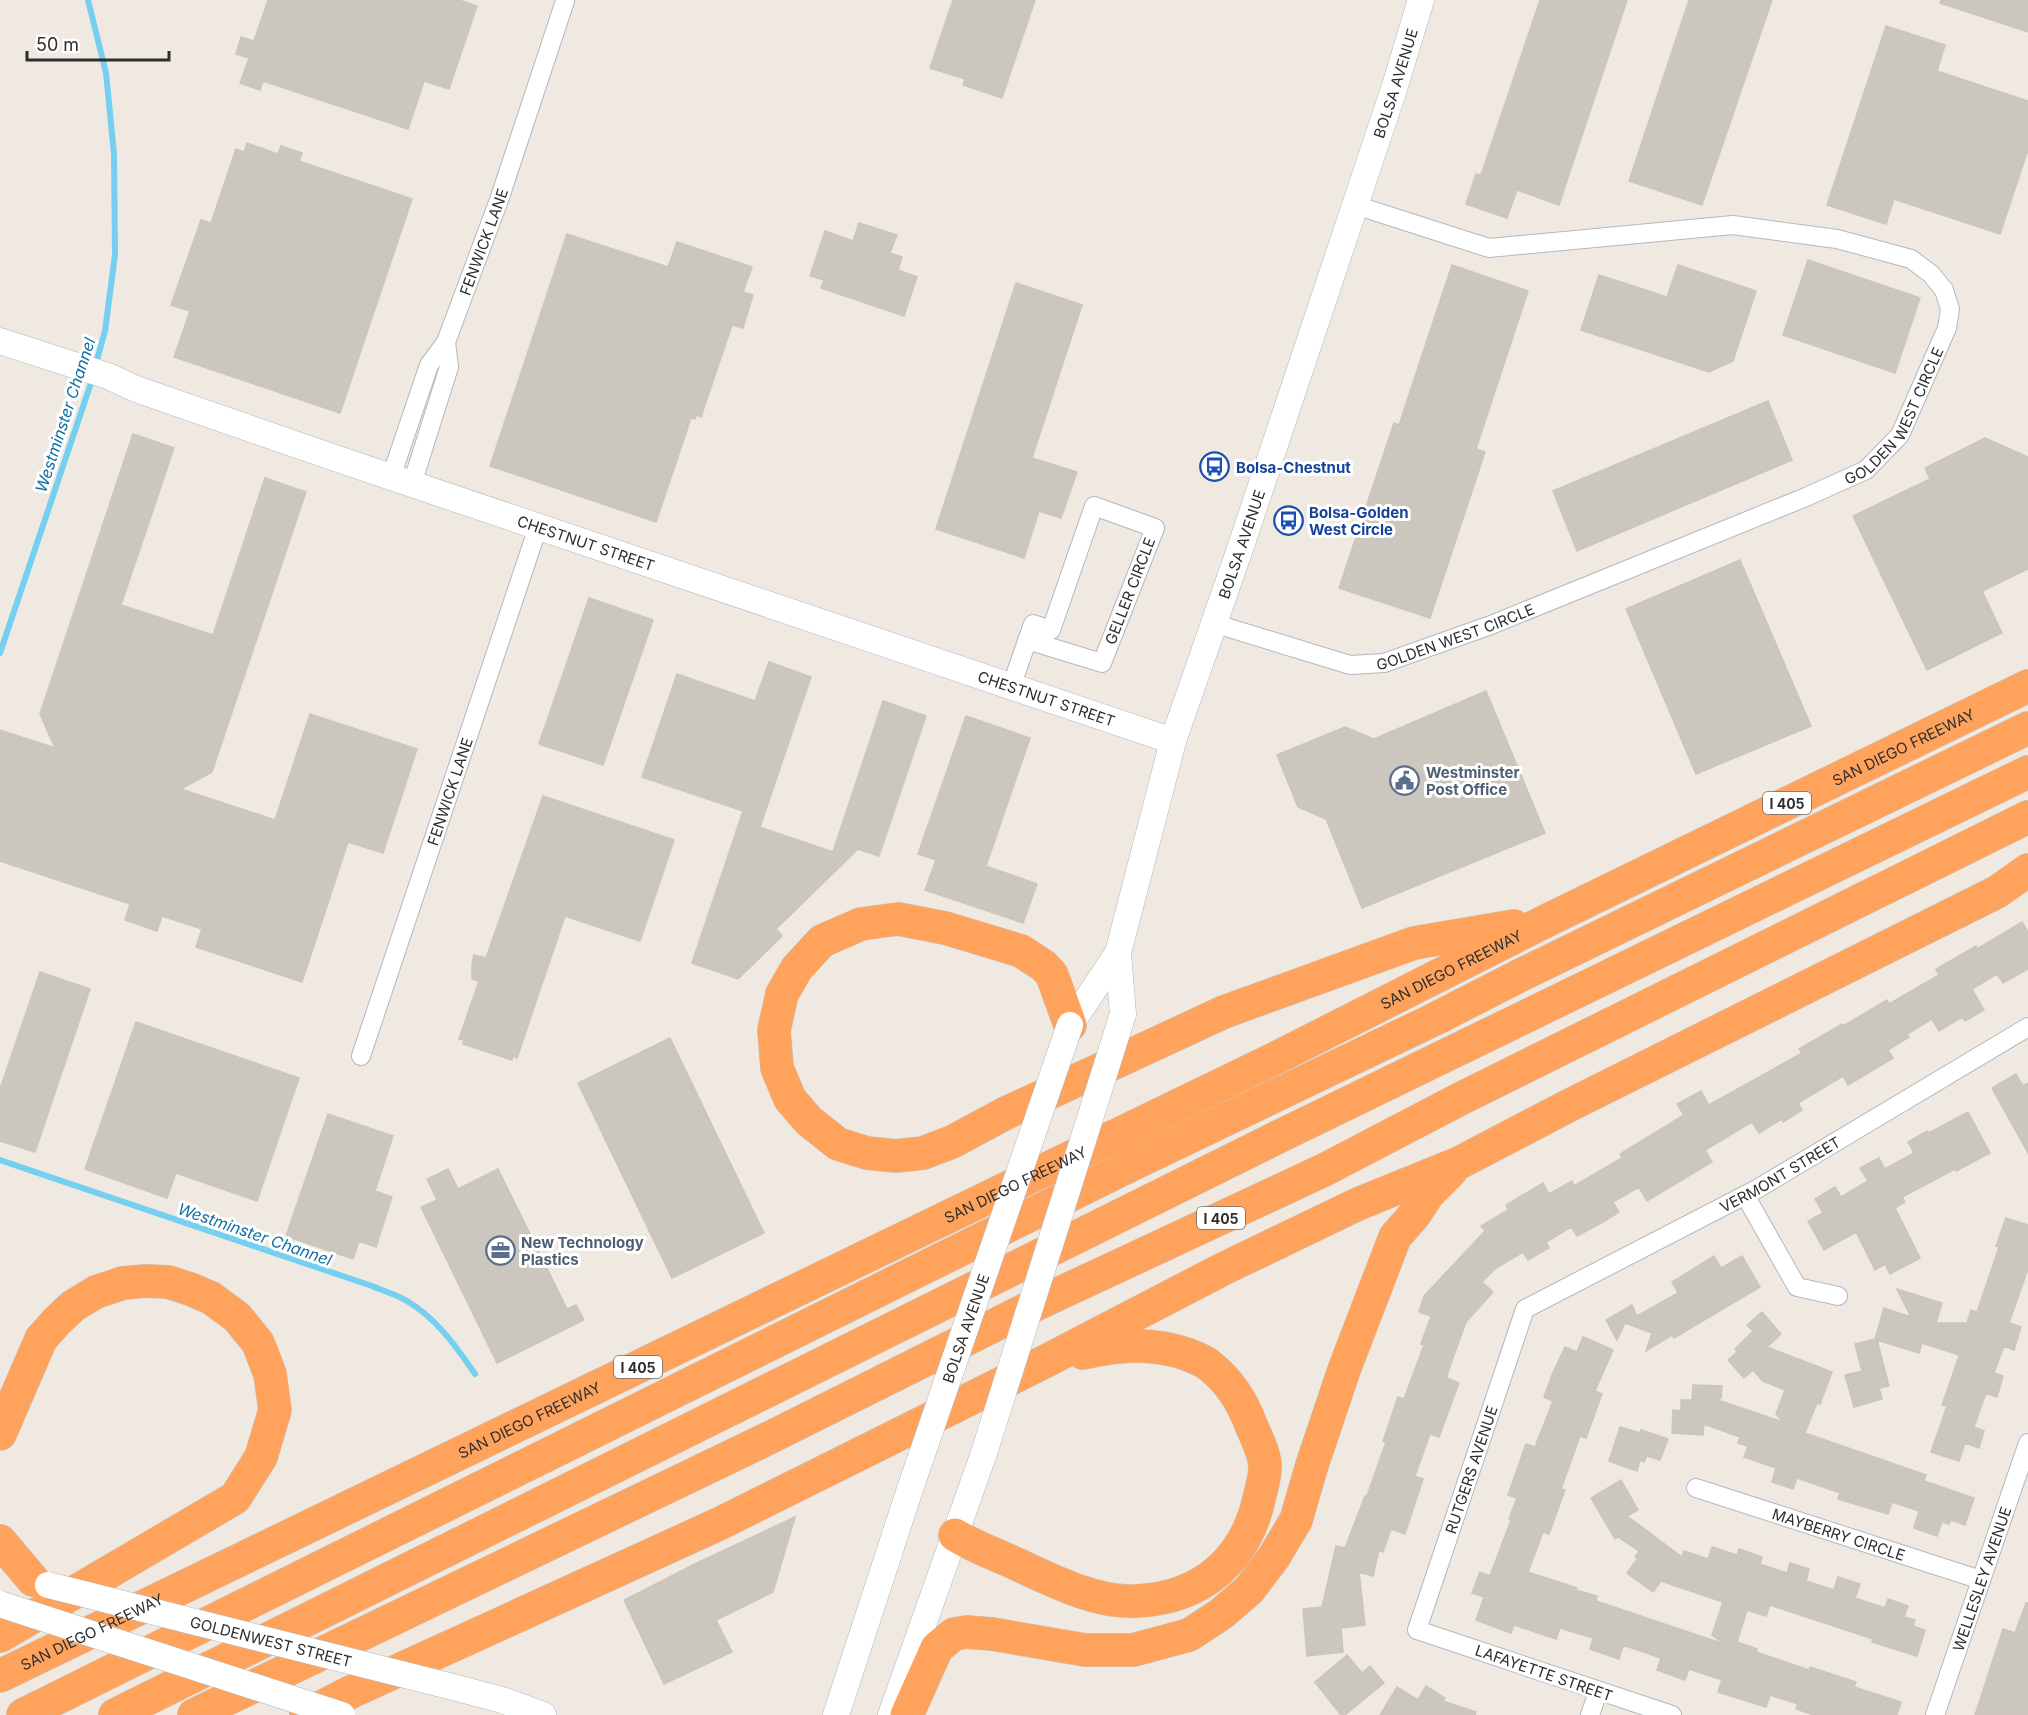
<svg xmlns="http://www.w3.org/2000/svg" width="2028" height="1715" font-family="Inter,sans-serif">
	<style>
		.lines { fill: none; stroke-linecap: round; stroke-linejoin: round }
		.stream { stroke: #75cff0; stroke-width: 6 }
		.building { fill: #cbc7bf; stroke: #cbc5ba; stroke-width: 1.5 }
		.street-casing { stroke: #b4b7c1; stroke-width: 20 }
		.secondary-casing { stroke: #b4b7c1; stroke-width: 27 }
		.highway-casing { stroke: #c9c9c9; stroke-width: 34 }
		.street { stroke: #fff; stroke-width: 18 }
		.secondary { stroke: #fff; stroke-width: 26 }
		.highway { stroke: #ffa35c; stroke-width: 33 }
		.secondary-bridge-casing { stroke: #b4b7c1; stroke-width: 27; stroke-linecap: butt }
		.secondary-bridge { stroke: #fff; stroke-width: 26 }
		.labels { text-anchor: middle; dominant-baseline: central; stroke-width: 6; stroke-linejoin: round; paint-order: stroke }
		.shield { fill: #fff; stroke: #6d6d6d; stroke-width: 1.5 }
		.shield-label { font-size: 14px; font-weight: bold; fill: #2e2e2e }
		.street-label { font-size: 15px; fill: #2e2e2e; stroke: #fff }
		.transit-label { font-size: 15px; font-weight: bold; fill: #164399; stroke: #fff; text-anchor: start }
		.service-label { font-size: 15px; font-weight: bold; fill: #4e5e75; stroke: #fff; text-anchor: start }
		.water-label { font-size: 16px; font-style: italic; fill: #0d6fa3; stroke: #fff }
	</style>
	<rect width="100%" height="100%" fill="#efe9e1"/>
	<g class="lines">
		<path class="stream" d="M88,0L106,73L114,154L115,255L105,331L95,367
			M0,653L93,377
			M0,1160L372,1286C383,1291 396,1294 407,1301C436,1318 456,1346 475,1374"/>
	</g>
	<path class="building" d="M268,0H459L477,6L449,89L424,81L408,129L263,81L260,90L240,83L249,58L236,54L241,37L254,41Z
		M953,0H1035L1002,98L963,85L965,79L930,68Z
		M1540,0H1627L1559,205L1517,190L1507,218L1466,204L1476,174L1481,175Z
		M1689,0H1772L1702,205L1629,181Z
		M1941,0H2028V32L1940,3Z
		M1886,26L1945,45L1937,71L2028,101V150L2000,234L1894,199L1886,224L1827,205Z
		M247,143L278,154L281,146L302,153L299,161L412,199L340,413L174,357L190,311L171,305L201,220L211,223L236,149L244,152Z
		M859,223L897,235L890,253L902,257L898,270L917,277L904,316L821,288L824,280L810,276L825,231L853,241Z
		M567,234L668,267L677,242L752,267L743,292L753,295L743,328L732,325L701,417L696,415L695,419L691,418L656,522L490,466Z
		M1808,260L1920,298L1895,373L1783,335Z
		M1452,265L1528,291L1476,449L1485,452L1430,618L1339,588L1394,423L1399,425Z
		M1678,265L1756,291L1733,361L1709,372L1581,330L1599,275L1667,297Z
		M1016,283L1082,305L1032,458L1077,472L1061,518L1039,511L1024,558L936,529Z
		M1768,401L1792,460L1577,551L1553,491Z
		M133,434L174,448L121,605L213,635L265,478L306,492L212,772L181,789L275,820L310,714L417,749L383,853L348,842L302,982L196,947L202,929L162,916L157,931L125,920L130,904L0,861V730L55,748L40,714Z
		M1985,438L2028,457V569L1982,591L2002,633L1927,670L1853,516L1930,479L1925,468Z
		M1740,560L1811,726L1696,774L1626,609Z
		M589,598L653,620L603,765L539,744Z
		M769,662L811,677L760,827L833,852L883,701L926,716L879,856L858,849L776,929L782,936L738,979L692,963L743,811L642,777L677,674L755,701Z
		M1486,691L1545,833L1362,908L1326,819L1298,807L1277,755L1345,727L1374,739Z
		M966,716L1030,738L986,866L1037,884L1023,923L925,890L936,860L918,854Z
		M543,796L674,840L640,941L565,916L517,1058L513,1056L512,1060L463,1044L464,1040L459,1039L479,981L472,979V963L474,955L486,958Z
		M2022,922L2028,932V969L2003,983L1997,974L1972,989L1984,1010L1965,1021L1962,1017L1939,1031L1932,1019L1907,1034L1909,1037L1888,1050L1893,1058L1870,1072L1848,1085L1843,1076L1798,1103L1802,1110L1783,1122L1782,1119L1759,1133L1752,1122L1705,1150L1712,1162L1647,1201L1639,1187L1613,1202L1619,1212L1603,1222L1577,1236L1571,1227L1546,1242L1549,1248L1528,1260L1523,1252L1496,1268L1482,1282L1493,1292L1466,1322L1448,1372L1447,1378L1459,1383L1439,1437L1430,1434L1415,1476L1423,1479L1405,1534L1391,1529L1383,1552L1379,1550L1373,1576L1359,1572L1365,1625L1341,1628L1343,1652L1307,1656L1303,1609L1322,1607L1336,1546L1345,1548L1365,1496H1367L1386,1442L1383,1441L1398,1397L1404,1399L1424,1345L1421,1344L1431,1316L1419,1312L1424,1296L1485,1231L1481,1226L1508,1210L1506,1205L1543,1183L1549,1194L1572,1181L1574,1186L1622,1158L1620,1154L1684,1115L1677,1104L1701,1091L1709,1105L1802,1053L1799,1049L1842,1024L1843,1026L1887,1000L1889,1004L1939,975L1936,969L1976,946L1977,949Z
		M40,972L90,989L35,1152L0,1141V1089Z
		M136,1022L299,1078L257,1201L176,1173L167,1198L85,1169Z
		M670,1038L764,1233L672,1278L578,1083Z
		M2016,1074L2023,1086L2028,1083V1153L1992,1088Z
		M1968,1112L1990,1153L1956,1171L1955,1169L1902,1197L1905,1202L1895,1208L1920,1258L1890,1274L1885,1264L1875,1270L1856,1232L1824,1250L1808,1221L1823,1213L1815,1199L1835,1187L1841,1197L1868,1181L1860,1168L1879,1158L1885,1169L1914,1153L1908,1142L1927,1131L1929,1133Z
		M328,1114L393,1136L375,1191L392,1197L376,1247L359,1241L353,1259L286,1236Z
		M448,1169L458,1189L498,1169L567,1309L576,1305L584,1320L497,1363L421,1207L437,1200L427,1179Z
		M2006,1218L2028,1225V1269L2009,1323L2021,1327L2014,1350L2004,1346L1994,1373L2003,1376L1997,1397L1986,1393L1974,1427L1984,1431L1979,1448L1965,1443L1959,1461L1931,1452L1947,1406L1942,1405L1959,1356L1956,1354L1922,1343L1919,1353L1877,1340L1889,1386L1879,1388L1882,1399L1854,1407L1845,1375L1862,1371L1855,1344L1875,1339L1884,1308L1911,1317L1897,1289L1942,1303L1936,1323H1967L1971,1310L1977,1312L1999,1247L1996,1246Z
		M1714,1256L1721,1268L1742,1256L1760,1287L1674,1338L1672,1335L1646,1351L1652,1333L1625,1323L1617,1340L1606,1320L1632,1305L1637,1316L1678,1293L1672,1282Z
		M1762,1312L1781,1334L1767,1347L1832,1372L1820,1404L1817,1403L1805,1433L1926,1475L1924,1481L1974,1498L1965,1525L1951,1520L1949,1524L1942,1522L1937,1536L1914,1528L1919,1511L1892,1502L1888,1514L1838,1499L1840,1493L1797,1478L1793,1489L1772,1482L1776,1468L1744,1457L1748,1446L1738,1443L1740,1437L1704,1424L1703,1435L1672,1433L1673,1410L1681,1411V1400H1692L1693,1385L1722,1386L1721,1398L1718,1400L1783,1422L1776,1414L1785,1390L1763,1381L1753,1370L1744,1378L1728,1360L1737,1352L1735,1349L1753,1331L1747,1325Z
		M1583,1337L1613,1350L1595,1391L1602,1394L1586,1438L1580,1436L1561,1489L1565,1490L1549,1534L1543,1532L1528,1572L1577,1588L1576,1590L1597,1596L1596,1601L1724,1644L1712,1635L1723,1602L1661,1581L1653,1592L1627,1573L1638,1558L1635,1557L1639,1551L1618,1537L1615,1539L1591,1498L1621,1480L1638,1510L1627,1516L1682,1557L1684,1551L1708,1559L1712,1547L1737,1555L1739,1549L1762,1557L1760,1564L1787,1573L1790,1563L1809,1569L1806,1581L1834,1590L1838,1577L1860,1584L1855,1598L1885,1608L1888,1599L1908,1606L1904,1617L1915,1620L1913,1626L1925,1630L1917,1656L1872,1642L1873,1639L1770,1605L1766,1616L1747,1610L1737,1642L1757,1649L1756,1652L1809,1670L1810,1667L1856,1682L1854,1687L1901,1702L1897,1715H1814L1796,1709L1798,1704L1770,1695L1766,1707L1718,1692L1722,1680L1689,1669L1685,1680L1657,1670L1661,1658L1629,1647L1623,1646L1619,1659L1590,1649L1593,1638L1560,1628L1556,1639L1514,1625L1511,1633L1476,1620L1484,1597L1472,1593L1480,1572L1490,1576L1511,1520L1509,1519L1517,1498L1508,1495L1526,1444L1535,1447L1553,1401L1544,1397L1552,1375L1565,1347L1577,1352Z
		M1620,1427L1640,1433L1641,1430L1668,1439L1660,1460L1647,1456L1644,1462L1640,1460L1637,1471L1609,1461Z
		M795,1517L773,1592L716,1620L732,1652L664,1684L624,1600L701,1561Z
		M2026,1603H2028V1715H1975L2003,1629L2015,1633Z
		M1347,1655L1362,1673L1370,1666L1384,1683L1345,1715H1341L1315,1682Z
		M1426,1686L1445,1698L1443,1701L1476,1712L1475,1715H1380L1397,1687L1418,1700Z"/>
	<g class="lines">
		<defs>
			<g id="street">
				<path d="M391,477L429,365L446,342"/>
				<path id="s1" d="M412,484L449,367L446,342L499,200L565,1"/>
				<path id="s2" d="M1216,624L1350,665L1384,663L1491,625L1806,497L1866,470L1900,435L1947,328L1950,309L1944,290L1931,274L1911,259L1837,239L1733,225L1489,248L1355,205"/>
				<path d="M1011,687L1033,624L1051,630L1094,506L1155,528L1102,663L1027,640"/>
				<path id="s3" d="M361,1056L538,527"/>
				<path d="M1745,1195L1797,1287L1838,1296"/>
				<path id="s4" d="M1696,1488L1981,1580"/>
				<path d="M1590,1715L1598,1692"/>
				<path id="s5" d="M1672,1715L1417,1630L1525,1309L1757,1189L2028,1027"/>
				<path id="s6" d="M1935,1715L2028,1443"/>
			</g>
			<g id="secondary">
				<path id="s7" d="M0,341L108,376L136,389L332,457L1173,741"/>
				<path d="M1118,953L1123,1014"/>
				<path id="s8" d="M1070,1025L1118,953L1173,741L1241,546L1394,89L1421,0"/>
				<path d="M453,1687L502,1700L543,1715"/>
				<path d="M836,1715L910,1489"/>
				<path d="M891,1715L984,1453"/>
			</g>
			<g id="highway">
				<path d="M1070,1025L1052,975L1044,966L1021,951L945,928L898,919L861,924L822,941L797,968L782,994L774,1030L777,1068L790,1099L809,1121L838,1144L867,1153L896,1156L923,1153L952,1142L1004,1114L1224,1012L1414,943L1514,926"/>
				<path d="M0,1434L41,1339L57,1321L73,1306L96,1292L123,1283L146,1281L168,1282L190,1289L211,1298L237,1317L258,1343L270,1374L275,1410L261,1457L235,1498L0,1636"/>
				<path d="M955,1535C973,1546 992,1553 1012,1562C1049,1579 1096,1604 1137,1601C1201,1598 1245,1561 1259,1499C1261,1489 1265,1478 1265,1468C1265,1453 1257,1439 1251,1425C1243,1403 1229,1381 1210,1366C1203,1360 1194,1357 1186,1354C1151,1342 1118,1345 1083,1353"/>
				<path d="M0,1541L33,1580"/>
				<path id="s9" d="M0,1676L1276,1058L1546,921L2028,686"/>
				<path d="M23,1715L1131,1165L1433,1020L1525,973L2028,728"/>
				<path d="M115,1715L1276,1138L2028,772"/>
				<path d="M194,1715L771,1437L1039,1303L1324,1170L1462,1098L2028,817"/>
				<path d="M306,1715L353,1691L721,1523L1046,1361L1223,1269L1358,1204L1459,1163L1570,1105L1997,892L2028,870"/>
				<path d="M907,1715L937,1648L954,1634L967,1632L992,1634L1085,1650H1133L1189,1635L1221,1614L1249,1590L1274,1557L1296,1520L1312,1465L1344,1370L1395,1237L1415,1214L1428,1194L1451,1171"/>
			</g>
		</defs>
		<use href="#street" class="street-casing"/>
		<use href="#secondary" class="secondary-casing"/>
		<use href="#highway" class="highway-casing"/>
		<use href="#street" class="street"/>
		<use href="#secondary" class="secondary"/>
		<use href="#highway" class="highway"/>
		<defs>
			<g id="secondary-bridge">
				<path d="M984,1453L1123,1014"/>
				<path id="s10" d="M910,1489L1070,1025"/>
				<path id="s11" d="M48,1585L453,1687"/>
				<path d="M0,1604L342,1715"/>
			</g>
		</defs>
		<use href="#secondary-bridge" class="secondary-bridge-casing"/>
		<use href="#secondary-bridge" class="secondary-bridge"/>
	</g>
	<defs>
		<symbol id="bus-ring" viewBox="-11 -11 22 22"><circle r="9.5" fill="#fff" stroke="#1a4fb4" stroke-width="1.5"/><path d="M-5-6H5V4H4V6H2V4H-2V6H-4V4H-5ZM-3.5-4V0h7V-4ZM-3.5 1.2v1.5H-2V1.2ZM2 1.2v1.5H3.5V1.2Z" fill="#1a4fb4"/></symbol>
		<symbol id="civic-ring" viewBox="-11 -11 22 22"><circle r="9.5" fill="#fff" stroke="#5c6f8a" stroke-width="1.5"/><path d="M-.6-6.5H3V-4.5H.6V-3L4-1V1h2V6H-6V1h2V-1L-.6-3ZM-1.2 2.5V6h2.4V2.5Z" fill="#5c6f8a"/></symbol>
		<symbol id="office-ring" viewBox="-11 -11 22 22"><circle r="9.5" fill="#fff" stroke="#5c6f8a" stroke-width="1.5"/><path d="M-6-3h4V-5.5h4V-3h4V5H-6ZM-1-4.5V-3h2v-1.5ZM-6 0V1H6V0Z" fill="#5c6f8a"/></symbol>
	</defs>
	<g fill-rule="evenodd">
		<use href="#bus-ring" x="1198" y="450" width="33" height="33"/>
		<use href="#bus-ring" x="1272" y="504" width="33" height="33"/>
		<use href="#civic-ring" x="1388" y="764" width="33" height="33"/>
		<use href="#office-ring" x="484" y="1234" width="33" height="33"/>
	</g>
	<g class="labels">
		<g class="shield">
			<rect x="1763" y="792" width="48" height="22" rx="4.5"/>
			<rect x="1197" y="1207" width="48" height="22" rx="4.5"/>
			<rect x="614" y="1356" width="48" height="22" rx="4.5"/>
		</g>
		<g class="shield-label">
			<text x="1787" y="803">I 405</text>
			<text x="1221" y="1218">I 405</text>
			<text x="638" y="1367">I 405</text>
		</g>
		<g class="street-label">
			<text stroke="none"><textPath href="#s8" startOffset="1000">BOLSA AVENUE</textPath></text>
			<text stroke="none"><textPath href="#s1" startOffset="255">FENWICK LANE</textPath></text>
			<text stroke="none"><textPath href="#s2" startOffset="754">GOLDEN WEST CIRCLE</textPath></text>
			<text stroke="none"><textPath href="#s7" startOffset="620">CHESTNUT STREET</textPath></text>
			<text stroke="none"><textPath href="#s8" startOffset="514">BOLSA AVENUE</textPath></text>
			<text transform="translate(1130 591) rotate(-69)">GELLER CIRCLE</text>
			<text stroke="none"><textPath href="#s2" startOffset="250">GOLDEN WEST CIRCLE</textPath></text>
			<text stroke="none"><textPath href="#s7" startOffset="1106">CHESTNUT STREET</textPath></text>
			<text stroke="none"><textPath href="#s9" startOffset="2118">SAN DIEGO FREEWAY</textPath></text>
			<text stroke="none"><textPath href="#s3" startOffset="279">FENWICK LANE</textPath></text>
			<text stroke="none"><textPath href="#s9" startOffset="1614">SAN DIEGO FREEWAY</textPath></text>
			<text stroke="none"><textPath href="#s5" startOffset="896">VERMONT STREET</textPath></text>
			<text stroke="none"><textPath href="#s9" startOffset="1128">SAN DIEGO FREEWAY</textPath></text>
			<text stroke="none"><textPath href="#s10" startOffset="170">BOLSA AVENUE</textPath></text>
			<text stroke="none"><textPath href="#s9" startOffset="588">SAN DIEGO FREEWAY</textPath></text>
			<text stroke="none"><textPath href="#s5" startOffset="438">RUTGERS AVENUE</textPath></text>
			<text stroke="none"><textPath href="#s4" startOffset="150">MAYBERRY CIRCLE</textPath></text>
			<text stroke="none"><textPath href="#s6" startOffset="144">WELLESLEY AVENUE</textPath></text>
			<text stroke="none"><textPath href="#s9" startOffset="102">SAN DIEGO FREEWAY</textPath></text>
			<text stroke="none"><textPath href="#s11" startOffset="230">GOLDENWEST STREET</textPath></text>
			<text transform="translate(1544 1673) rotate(19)">LAFAYETTE STREET</text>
		</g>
		<g class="transit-label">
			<text x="1236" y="467">Bolsa-Chestnut</text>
			<text x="1309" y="512">Bolsa-Golden<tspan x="1309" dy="17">West Circle</tspan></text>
		</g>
		<g class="service-label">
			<text x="1426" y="772">Westminster<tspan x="1426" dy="17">Post Office</tspan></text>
			<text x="521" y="1242">New Technology<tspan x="521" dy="17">Plastics</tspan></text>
		</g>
		<g class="water-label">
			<text transform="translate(65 415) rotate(-72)">Westminster Channel</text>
			<text transform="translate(255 1234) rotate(19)">Westminster Channel</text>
		</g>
	</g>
	<path d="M27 51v9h142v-9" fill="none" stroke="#2e2e2e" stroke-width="3"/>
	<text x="36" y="51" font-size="18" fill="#2e2e2e" stroke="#ffffff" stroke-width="4.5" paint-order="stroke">50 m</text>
</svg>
